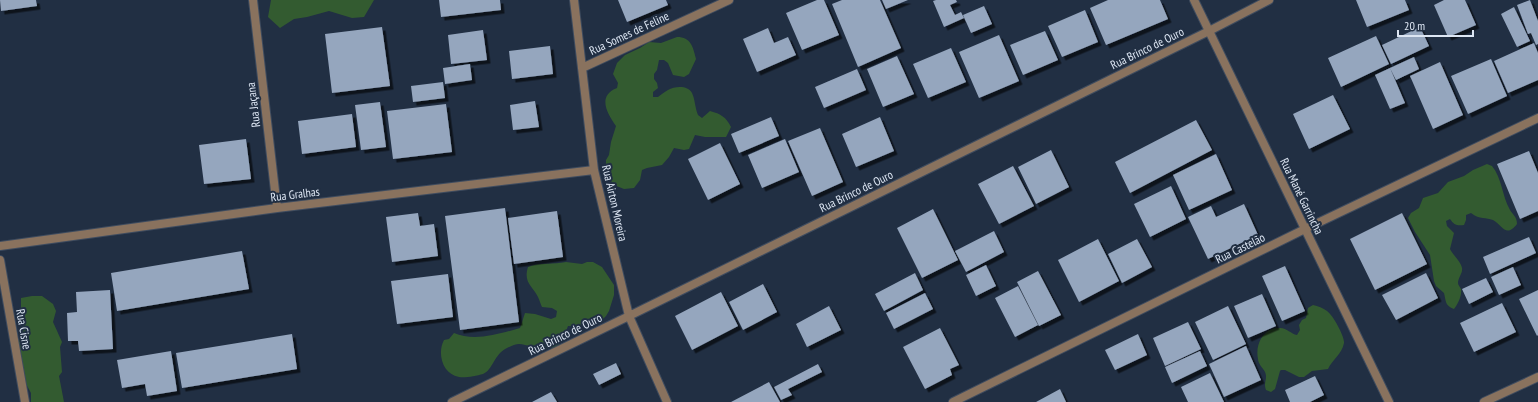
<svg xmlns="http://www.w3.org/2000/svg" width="1538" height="402" font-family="'PT Sans Narrow',sans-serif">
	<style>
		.green { fill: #335b30 }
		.building { fill: #95a6be; filter: url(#shadow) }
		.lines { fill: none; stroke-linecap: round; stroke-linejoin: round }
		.minor-casing { stroke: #3f4c5f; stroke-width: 10 }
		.minor { stroke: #89725e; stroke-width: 8 }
		.labels { text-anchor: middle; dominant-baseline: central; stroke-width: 4; stroke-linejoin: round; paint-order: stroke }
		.street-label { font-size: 12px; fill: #dde6f3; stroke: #212f43 }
	</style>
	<defs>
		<filter id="shadow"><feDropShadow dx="3.5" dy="3.5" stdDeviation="0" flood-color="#0009"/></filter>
	</defs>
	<rect width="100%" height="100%" fill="#212f43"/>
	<path class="green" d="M271,0H374L364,17L352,18L329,11L307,17L294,19L280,28L268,17Z
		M677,37C691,37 693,47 696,59L689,74L684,77L673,75L668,63L664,60H659L657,70L654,74V79L657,83L658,88L653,92V97H658C661,95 664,92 668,90C675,86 688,85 692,93C695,99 695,108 698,115L702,118L710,111C721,114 726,117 731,127L726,137H705L695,135L689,149L684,150L674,148L669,157L662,165L647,168L642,170L640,180L634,188L624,189L614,185L611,181V175L609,170L606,166V160L609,155L611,142L616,126C607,113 597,96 617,88L618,83L613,74L617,63L625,55L640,48L649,42L661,43Z
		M1487,164L1492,166C1502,178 1502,196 1510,210C1513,215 1517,217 1517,224C1506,238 1503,226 1493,220C1486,217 1480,220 1471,213L1466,215V220L1464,225C1457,226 1454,225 1450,219L1446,221L1447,226L1454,233L1450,249C1453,255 1461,262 1462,268C1463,273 1458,278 1458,283C1458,285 1460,287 1461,289C1462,296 1458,304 1454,309C1445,306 1446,301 1444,293L1436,286L1434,281L1430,255L1415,232L1408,218L1411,213L1419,208L1423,198L1438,193L1448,182L1464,176L1473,170Z
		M566,262L582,264L587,262H593L602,267L614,285V295L609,311L606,316L598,324L588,327L568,326C566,331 564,338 560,343C550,354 531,345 519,344C516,344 511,346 507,348C494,354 493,370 483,374C476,376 465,378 459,377C442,374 437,353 444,340L449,339L454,333C474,342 499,334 520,328L525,313L535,314L551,319L556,317L557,311L552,308L542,307C540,303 540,301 538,297C533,286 523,283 528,267C539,262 554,265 566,262Z
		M32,296H42L53,304L56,311L53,322L62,342L60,347L62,372L59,376L64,402H31V393L25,382L23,368L16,350L25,319L21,309V298Z
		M1313,305C1318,306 1323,308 1327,311C1333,315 1345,337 1344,343C1342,354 1332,360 1328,369L1312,371L1304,377H1299L1285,370H1281L1280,371L1275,389L1271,392L1266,390C1263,382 1268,379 1265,372C1263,368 1258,364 1258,359C1255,344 1263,328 1280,328C1287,328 1291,334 1297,335L1300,330L1299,325L1302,320L1306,318L1308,308Z"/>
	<path class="building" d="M0,0H36L37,6L1,11Z
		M439,0H500L501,10L441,17Z
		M618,0H666L668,5L627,22Z
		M817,0H824L839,35L802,50L786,13Z
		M842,0H880L901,48L858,67L832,4Z
		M882,0H908L886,9Z
		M936,0H956L957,2L950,5L955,15L961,12L964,18L944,27L933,1Z
		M1108,0H1160L1168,19L1106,45L1090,8Z
		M1356,0H1405L1409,10L1367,27Z
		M1444,0H1465L1476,25L1448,37L1434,5Z
		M1530,0L1538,21V44L1536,45L1531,33L1528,34L1517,5Z
		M984,6L992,24L971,33L963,15Z
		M1514,7L1530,41L1517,47L1501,14Z
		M1085,10L1098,42L1062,57L1048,26Z
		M382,27L390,86L332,93L325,34Z
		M1420,27L1429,46L1391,64L1382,45Z
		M768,28L774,43L788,37L796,55L757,72L743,39Z
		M483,30L487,60L451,64L448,35Z
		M1045,31L1058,60L1023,75L1010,45Z
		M999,35L1019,81L979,98L959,52Z
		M1376,36L1389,64L1341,87L1328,58Z
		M1534,43L1538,53V80L1508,93L1494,61Z
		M550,46L553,74L512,79L509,51Z
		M951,48L966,82L928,98L913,64Z
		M897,56L914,94L883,107L867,69Z
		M1414,57L1419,69L1396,80L1390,68Z
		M1491,59L1507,96L1468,114L1451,76Z
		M1440,62L1463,115L1433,129L1410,76Z
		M470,64L472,80L445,84L443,68Z
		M1390,68L1405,103L1390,109L1375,75Z
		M857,69L866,90L824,108L815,87Z
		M443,82L445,98L413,102L411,86Z
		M1333,95L1350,129L1309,149L1293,114Z
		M535,101L539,127L513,130L510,105Z
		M380,102L386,147L361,150L355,105Z
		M446,104L452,152L393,159L387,111Z
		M352,114L356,147L302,154L298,121Z
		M771,117L779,136L739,153L731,134Z
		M880,117L894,151L856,167L842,134Z
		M1196,120L1212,150L1130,193L1115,162Z
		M820,128L843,182L812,196L788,141Z
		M246,139L251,179L204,184L199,145Z
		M785,139L799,172L762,188L748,155Z
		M720,143L740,184L708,200L688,159Z
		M1051,150L1069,187L1036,204L1018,167Z
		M1529,151L1538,173V211L1520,219L1497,164Z
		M1216,154L1232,190L1189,210L1173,175Z
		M1013,166L1034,206L999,224L978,184Z
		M1171,186L1186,219L1150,237L1134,204Z
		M1244,204L1258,235L1208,259L1188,217L1211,206L1216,217Z
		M505,208L519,322L460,330L445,216Z
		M933,209L958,260L922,278L897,228Z
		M557,211L563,257L514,264L508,218Z
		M418,213L420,226L434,224L438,256L392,262L386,217Z
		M1402,213L1427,264L1375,290L1350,239Z
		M994,231L1004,252L966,272L955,251Z
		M1529,237L1536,253L1490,274L1483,257Z
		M1098,239L1119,281L1079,302L1058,260Z
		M1137,239L1152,267L1122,283L1108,254Z
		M242,251L249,289L117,311L111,273Z
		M986,265L996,286L976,296L966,275Z
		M1285,266L1305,311L1282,321L1262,276Z
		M1513,267L1521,285L1499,295L1491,277Z
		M1038,271L1061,315L1039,326L1017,282Z
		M915,273L923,290L884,311L875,294Z
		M1426,273L1438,298L1396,320L1382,295Z
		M448,274L453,317L397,324L391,281Z
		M1486,278L1493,292L1469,304L1462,289Z
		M763,284L777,312L743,330L729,302Z
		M1018,286L1038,325L1015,337L995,298Z
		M110,290L113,349L79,351L78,341H68L67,313L77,312L76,292Z
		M1538,290V335L1537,336L1519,299Z
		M721,292L738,326L692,350L675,316Z
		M925,293L933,309L894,329L886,313Z
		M1262,294L1276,326L1248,338L1234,306Z
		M1502,303L1516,332L1474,352L1460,323Z
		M829,306L841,330L807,347L796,324Z
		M1228,306L1246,344L1213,360L1195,322Z
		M1188,322L1201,349L1165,366L1153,338Z
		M940,328L959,365L950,369L952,375L925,389L903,347Z
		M292,334L297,369L182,388L176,353Z
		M1138,334L1147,355L1115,370L1105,350Z
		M1246,346L1261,380L1224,397L1209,364Z
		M171,351L177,391L147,396L145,384L122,388L117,360Z
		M1200,351L1207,366L1172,383L1165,367Z
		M616,363L621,374L599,385L593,374Z
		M818,364L822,372L788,389L792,395L781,400L774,387Z
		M1210,373L1224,402H1188L1181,387Z
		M1315,376L1324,395L1310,402H1290L1285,390Z
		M769,382L780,402H731Z
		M1060,389L1066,402H1036Z
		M551,392L557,402H532Z"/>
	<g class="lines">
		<defs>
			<path id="minor" d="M253,0L277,208
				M574,0L594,170L629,316L667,402
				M1194,0L1389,402
				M582,68L729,0
				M0,246L277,208L594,170
				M0,260L25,402
				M452,402L629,316L1209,31L1269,0
				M953,402L1305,229L1538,118
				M1484,402L1538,377"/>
		</defs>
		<use href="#minor" class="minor-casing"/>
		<use href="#minor" class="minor"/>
	</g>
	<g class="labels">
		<g class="street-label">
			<text transform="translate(629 33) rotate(-25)">Rua Somes de Feline</text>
			<text transform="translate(1147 48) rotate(-26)">Rua Brinco de Ouro</text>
			<text transform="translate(253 105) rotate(-97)">Rua Jaçana</text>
			<text transform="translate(856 191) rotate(-26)">Rua Brinco de Ouro</text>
			<text transform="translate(295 194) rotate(-7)">Rua Gralhas</text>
			<text transform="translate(1302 196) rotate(64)">Rua Mané Garrincha</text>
			<text transform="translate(615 203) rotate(77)">Rua Airton Moreira</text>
			<text transform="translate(1240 248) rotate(-26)">Rua Castelão</text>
			<text transform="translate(24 329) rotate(80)">Rua Cisne</text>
			<text transform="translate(565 334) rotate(-26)">Rua Brinco de Ouro</text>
		</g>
	</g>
	<path d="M1398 30v6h75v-6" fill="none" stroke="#dde6f3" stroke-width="2"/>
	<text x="1404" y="30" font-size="12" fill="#dde6f3" stroke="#212f43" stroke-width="3" paint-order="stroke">20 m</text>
</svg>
